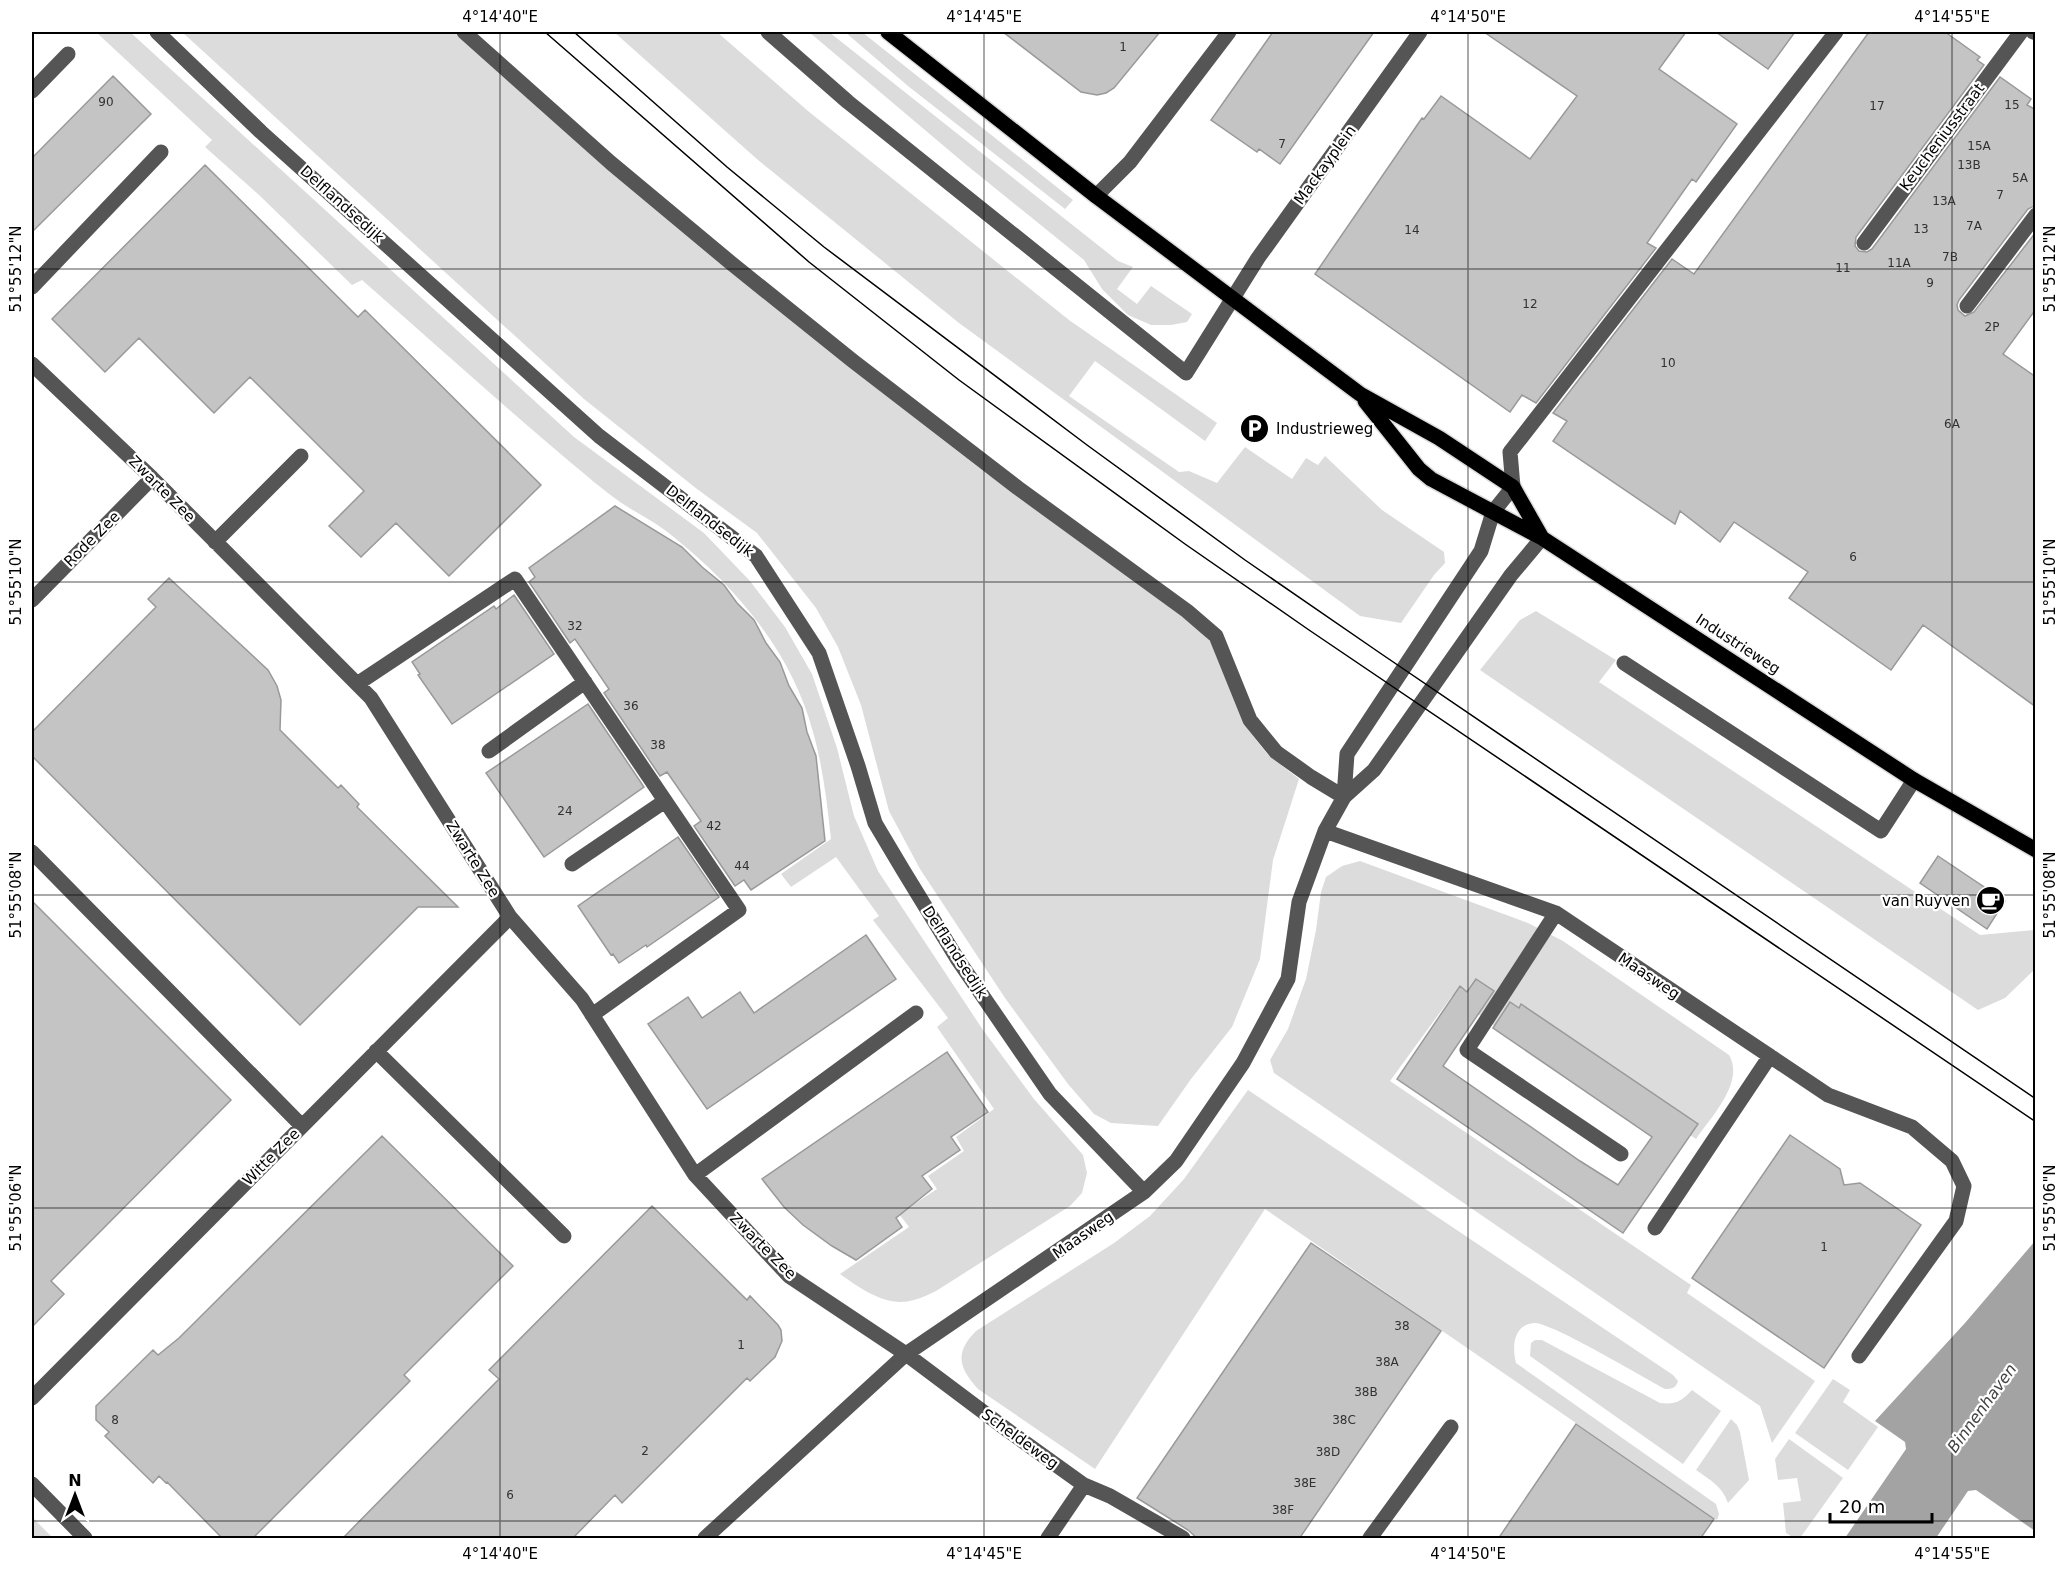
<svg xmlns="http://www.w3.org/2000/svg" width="2067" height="1570" font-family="'DejaVu Sans',sans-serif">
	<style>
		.green { fill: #dcdcdc }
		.water { fill: #a3a3a3 }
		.building { fill: #c4c4c4; stroke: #999; stroke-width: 1.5 }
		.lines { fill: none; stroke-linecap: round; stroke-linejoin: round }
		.major-casing { stroke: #dbdbdb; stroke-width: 18 }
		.minor { stroke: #555; stroke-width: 15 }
		.major { stroke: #000; stroke-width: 15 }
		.tram { stroke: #000; stroke-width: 1.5 }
		.ticks { fill: none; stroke: #000; stroke-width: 1.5; stroke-opacity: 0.45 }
		.labels { text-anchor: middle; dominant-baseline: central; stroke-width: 4.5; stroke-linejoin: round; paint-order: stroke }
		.number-label { font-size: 12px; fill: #313131 }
		.street-label { font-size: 15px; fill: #000; stroke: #fff }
		.poi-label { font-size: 15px; fill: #000; stroke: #fff; text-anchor: start }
		.water-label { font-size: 16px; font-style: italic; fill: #444; stroke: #fff }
		.neatline { fill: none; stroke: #000; stroke-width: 2 }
		.ticks-label { font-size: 15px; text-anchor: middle; fill: #000 }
	</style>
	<rect width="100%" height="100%" fill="#fff"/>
	<path class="green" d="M96,32H130L574,437L704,533L750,581L785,627L812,674L837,748L854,816L878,871L983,1030L1034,1099L1083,1155L1087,1173L1082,1193L1070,1206L936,1291C929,1294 922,1298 914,1300C887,1308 861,1289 840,1274L909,1227L899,1214L937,1189L928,1176L964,1151L956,1137L994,1109L937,1027L948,1018L873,920L879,916L836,857L791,887L781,874L831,839C827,803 823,767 813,732C791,650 734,585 670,534C654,521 636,513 620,502C603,490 586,475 570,462C500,403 432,341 362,280L352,285L258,194L205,147L212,140Z
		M182,32H454L636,193L875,387L978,467L1193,624L1213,644L1250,732L1268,755L1299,779L1273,860L1260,959L1232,1027L1191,1079L1158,1126L1111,1123L1094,1114L1068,1084L1005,998L920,869L889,811L861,705L838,647L816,608L757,533L697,489L584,399Z
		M614,32H717L808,111L1069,320L1217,423L1205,441L1095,361L1069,396L1179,472L1189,471L1217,483L1245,447L1292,479L1306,458L1318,465L1325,456L1382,510L1444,552L1445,563L1434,575L1401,623L1360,616L959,323L758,160Z
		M809,32H829L1118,261L1133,267L1117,289L1137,304L1151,286L1192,314L1187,322L1171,325H1151L1128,315L1102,289L1084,260L964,163Z
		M845,32H862L1073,200L1065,209L908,86Z
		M1536,611L1616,660L1599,682L1980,935L2035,930V969L2005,998L1978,1010L1480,670L1520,620Z
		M1360,861L1528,923L1563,941L1729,1055C1745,1082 1711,1117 1696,1139L1504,1014L1495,1026L1452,996L1390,1081L1691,1285L1687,1293L1815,1381L1772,1443L1760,1406L1274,1073L1270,1060L1288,1029L1306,979L1316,930L1321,892L1326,877L1342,866Z
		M1248,1090L1673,1375L1678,1381C1676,1388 1672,1389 1665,1389C1644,1378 1551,1322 1534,1323C1513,1325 1512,1347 1516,1363L1716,1504L1719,1514L1717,1520L1265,1209L1095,1469L978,1389C959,1368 954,1353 976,1331L1114,1243L1150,1216L1184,1179Z
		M1535,1340H1542L1660,1403C1675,1405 1682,1401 1692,1390L1721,1411L1683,1464L1530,1356L1531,1343Z
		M1833,1379L1850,1390L1843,1402L1878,1427L1848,1470L1795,1433Z
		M1731,1419L1737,1425L1740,1432L1749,1480L1728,1503C1722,1486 1710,1480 1696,1470Z
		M1789,1439L1843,1478L1800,1538H1794L1786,1533L1783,1503L1801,1501L1797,1478L1778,1480L1775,1459Z
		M32,1517L53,1538H32Z"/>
	<path class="water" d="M2035,1241V1531L1976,1490L1968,1491L1936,1538H1845L1906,1449L1905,1442L1875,1421L1965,1323Z"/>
	<path class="building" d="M1003,32H1160L1114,88L1106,93L1097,95L1081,92Z
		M1273,32H1374L1280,164L1259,149L1257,152L1211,120Z
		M1484,32H1686L1659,69L1737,124L1696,182L1692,179L1647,243L1656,248L1536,403L1522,395L1510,412L1315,274L1422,118L1424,119L1441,96L1530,159L1577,96Z
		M1716,32H1795L1768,69Z
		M1869,32H1945L1980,57L1977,60L1984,65L1856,237L1855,246L1859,251L1867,252L1872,249L2000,77L2031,99L2027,105L2036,110V205L2028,209L1959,300L1957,305L1958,310L1965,316L1974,312L2036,232V309L2003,354L2036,377V707L1923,625L1891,670L1789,598L1808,572L1734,522L1720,542L1680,511L1675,524L1553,441L1567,421L1553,413L1672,259L1694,274Z
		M113,76L151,114L32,232V158Z
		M205,165L358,317L365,310L541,485L449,576L396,523L361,557L329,526L364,491L250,377L214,413L139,338L105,372L52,319Z
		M615,506L682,547L702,567L724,585L737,603L754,620L766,643L780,662L789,686L802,708L807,732L816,756L825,841L751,890L744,880L735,886L694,826L701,821L667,772L660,776L604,693L609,689L575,639L570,643L529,582L535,577L529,568Z
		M169,578L268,670L277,686L281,700L280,730L338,788L341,785L359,804L357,807L458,907H418L300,1025L32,756V732L156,607L148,599Z
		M514,595L554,654L452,724L418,675L420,674L412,662L494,606L496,609Z
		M588,704L644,787L544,857L486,773Z
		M678,837L719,897L647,947L646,945L619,963L613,954L611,955L578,906Z
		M1938,856L2005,901L1987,929L1920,883Z
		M32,901L231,1100L51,1281L64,1294L32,1327Z
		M866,935L896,979L707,1109L648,1024L688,997L702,1018L740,992L754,1013Z
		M1476,979L1494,991L1443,1066L1580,1161L1618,1185L1652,1137L1493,1028L1510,1002L1519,1008L1521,1004L1698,1124L1623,1233L1397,1079L1460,986L1467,992Z
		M947,1052L988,1112L951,1137L960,1150L922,1176L932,1189L896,1218L902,1227L856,1260L832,1246L803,1225L784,1207L762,1179Z
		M1790,1135L1840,1169L1844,1185L1860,1183L1921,1225L1824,1368L1692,1278Z
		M382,1136L513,1266L404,1375L410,1381L252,1539H223L167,1482L166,1483L159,1476L153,1483L105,1436L109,1432L96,1420V1406L153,1350L158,1355L179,1338Z
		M652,1206L747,1300L750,1296L778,1325L781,1330L782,1341L775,1357L750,1381L747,1378L622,1503L615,1495L572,1539H342L499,1379L489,1370Z
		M1311,1243L1441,1331L1299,1539H1198L1188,1530L1137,1498Z
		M1576,1424L1714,1519L1700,1539H1498Z"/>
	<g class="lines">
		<defs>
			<path id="major" d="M888,32L1096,196L1360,394L1439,438L1513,487L1542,538
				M1365,401L1419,469L1431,479L1542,538L1914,780L2036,850"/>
		</defs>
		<use href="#major" class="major-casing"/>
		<path class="minor" d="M157,32L261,132L599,436L756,556L819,653L858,766L875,823L903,870L958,960L1050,1094L1144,1192
			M464,32L611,163L731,263L853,361L1018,488L1187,611L1216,636L1250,720L1276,752L1311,777L1344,797
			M768,32L848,102L1186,373L1258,258L1420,32
			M2033,32L2036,33
			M32,91L68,54
			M1096,196L1130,162L1229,32
			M1864,243L2021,32
			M32,287L161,152
			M1967,306L2036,215
			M32,364L152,478L371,698L510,917L582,999L695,1175L789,1276L906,1354L1006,1429L1084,1485L1048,1538
			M215,542L301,456
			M32,600L152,478
			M1624,663L1881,831L1914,780
			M357,684L515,579L739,910L592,1015
			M489,751L585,682
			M1344,797L1347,754L1481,551L1493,512L1513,487L1510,452L1836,32
			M1325,831L1556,913L1828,1095L1912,1127L1952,1161L1964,1186L1956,1221L1859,1356
			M32,852L302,1126
			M572,864L665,801
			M1556,913L1467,1050L1621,1154
			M376,1051L564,1236
			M695,1175L916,1013
			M1655,1228L1770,1056
			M32,1398L510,917
			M32,1484L85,1538
			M1084,1485L1110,1496L1183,1538
			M705,1538L906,1354L1144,1192L1176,1161L1243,1063L1288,979L1299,902L1325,831L1344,797L1374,770L1511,575L1542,538
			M1370,1538L1451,1427"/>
		<use href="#major" class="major"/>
		<path class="tram" d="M545,32L809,262L959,380L1185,544L1309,630L2036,1122
			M574,32L727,167L824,247L1087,445L1245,560L1380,653L2036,1099"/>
	</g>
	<path class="ticks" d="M500,32V1538M984,32V1538M1468,32V1538M1952,32V1538M32,269H2036M32,582H2036M32,895H2036M32,1208H2036M32,1521H2036"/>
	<defs>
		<symbol id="parking-disc" viewBox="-11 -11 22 22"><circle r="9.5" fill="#000" stroke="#fff"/><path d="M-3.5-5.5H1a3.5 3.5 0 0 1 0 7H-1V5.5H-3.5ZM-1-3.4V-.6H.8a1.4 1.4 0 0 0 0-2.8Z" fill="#fff"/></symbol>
		<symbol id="cafe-disc" viewBox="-11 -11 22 22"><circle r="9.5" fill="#000" stroke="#fff"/><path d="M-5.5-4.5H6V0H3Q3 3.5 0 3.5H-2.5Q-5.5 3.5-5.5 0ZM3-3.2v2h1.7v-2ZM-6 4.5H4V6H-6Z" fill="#fff"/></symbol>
	</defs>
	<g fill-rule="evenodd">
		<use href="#parking-disc" x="1238" y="412" width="33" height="33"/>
		<use href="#cafe-disc" x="1974" y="884" width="33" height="33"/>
	</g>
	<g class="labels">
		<g class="number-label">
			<text x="1123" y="47">1</text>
			<text x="106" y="102">90</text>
			<text x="2012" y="105">15</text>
			<text x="1877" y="106">17</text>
			<text x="1282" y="144">7</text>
			<text x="1979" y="146">15A</text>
			<text x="1969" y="165">13B</text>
			<text x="2020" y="178">5A</text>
			<text x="2000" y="195">7</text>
			<text x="1944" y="201">13A</text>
			<text x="1974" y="226">7A</text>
			<text x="1921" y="229">13</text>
			<text x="1412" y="230">14</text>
			<text x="1950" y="257">7B</text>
			<text x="1899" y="263">11A</text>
			<text x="1843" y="268">11</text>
			<text x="1930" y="283">9</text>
			<text x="1530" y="304">12</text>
			<text x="1992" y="327">2P</text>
			<text x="1668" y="363">10</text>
			<text x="1952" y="424">6A</text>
			<text x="1853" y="557">6</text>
			<text x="575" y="626">32</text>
			<text x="631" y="706">36</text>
			<text x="658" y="745">38</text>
			<text x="565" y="811">24</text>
			<text x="714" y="826">42</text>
			<text x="742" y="866">44</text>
			<text x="1824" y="1247">1</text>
			<text x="1402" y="1326">38</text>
			<text x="741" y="1345">1</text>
			<text x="1387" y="1362">38A</text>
			<text x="1366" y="1392">38B</text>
			<text x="115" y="1420">8</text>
			<text x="1344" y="1420">38C</text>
			<text x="645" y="1451">2</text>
			<text x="1328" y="1452">38D</text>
			<text x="1305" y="1483">38E</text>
			<text x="510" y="1495">6</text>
			<text x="1283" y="1510">38F</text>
		</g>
		<g class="street-label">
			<text transform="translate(1942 137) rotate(-53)">Keucheniusstraat</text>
			<text transform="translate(1325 165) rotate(-54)">Mackayplein</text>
			<text transform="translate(342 204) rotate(42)">Delflandsedijk</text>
			<text transform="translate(162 489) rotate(45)">Zwarte Zee</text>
			<text transform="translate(710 521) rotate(38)">Delflandsedijk</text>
			<text transform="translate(92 539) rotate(-45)">Rode Zee</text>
			<text transform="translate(1738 644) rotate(33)">Industrieweg</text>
			<text transform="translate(473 859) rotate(58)">Zwarte Zee</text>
			<text transform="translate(955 952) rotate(57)">Delflandsedijk</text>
			<text transform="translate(1649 976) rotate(34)">Maasweg</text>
			<text transform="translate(271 1157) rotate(-45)">Witte Zee</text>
			<text transform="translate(1083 1235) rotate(-35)">Maasweg</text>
			<text transform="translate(763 1246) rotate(45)">Zwarte Zee</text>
			<text transform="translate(1020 1439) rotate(36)">Scheldeweg</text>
		</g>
		<g class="poi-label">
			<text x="1276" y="429">Industrieweg</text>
			<text x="1970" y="901" text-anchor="end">van Ruyven</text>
		</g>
		<g class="water-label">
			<text transform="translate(1982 1408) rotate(-54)">Binnenhaven</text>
		</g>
	</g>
	<rect width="2067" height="1570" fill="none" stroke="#ffffff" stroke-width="66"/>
	<g transform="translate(75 1495)" stroke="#ffffff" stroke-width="4.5" paint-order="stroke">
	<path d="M0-4.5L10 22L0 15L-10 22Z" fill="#000000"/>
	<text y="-9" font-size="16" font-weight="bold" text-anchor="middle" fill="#000000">N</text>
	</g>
	<path d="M1830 1513v9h102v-9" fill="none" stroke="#000000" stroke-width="3"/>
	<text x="1839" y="1513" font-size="18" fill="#000000" stroke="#ffffff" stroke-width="4.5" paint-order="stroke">20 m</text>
	<rect x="33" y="33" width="2001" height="1504" class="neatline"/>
	<g class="ticks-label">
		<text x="500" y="22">4°14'40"E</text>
		<text x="984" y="22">4°14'45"E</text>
		<text x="1468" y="22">4°14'50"E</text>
		<text x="1952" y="22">4°14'55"E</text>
		<text transform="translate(16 269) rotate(-90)" y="5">51°55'12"N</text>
		<text transform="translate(2050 269) rotate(-90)" y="5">51°55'12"N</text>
		<text transform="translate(16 582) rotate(-90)" y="5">51°55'10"N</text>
		<text transform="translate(2050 582) rotate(-90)" y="5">51°55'10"N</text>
		<text transform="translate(16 895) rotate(-90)" y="5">51°55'08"N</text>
		<text transform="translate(2050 895) rotate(-90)" y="5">51°55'08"N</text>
		<text transform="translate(16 1208) rotate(-90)" y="5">51°55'06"N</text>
		<text transform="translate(2050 1208) rotate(-90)" y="5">51°55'06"N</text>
		<text x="500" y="1559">4°14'40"E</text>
		<text x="984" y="1559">4°14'45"E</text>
		<text x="1468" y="1559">4°14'50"E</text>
		<text x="1952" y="1559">4°14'55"E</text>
	</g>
</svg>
